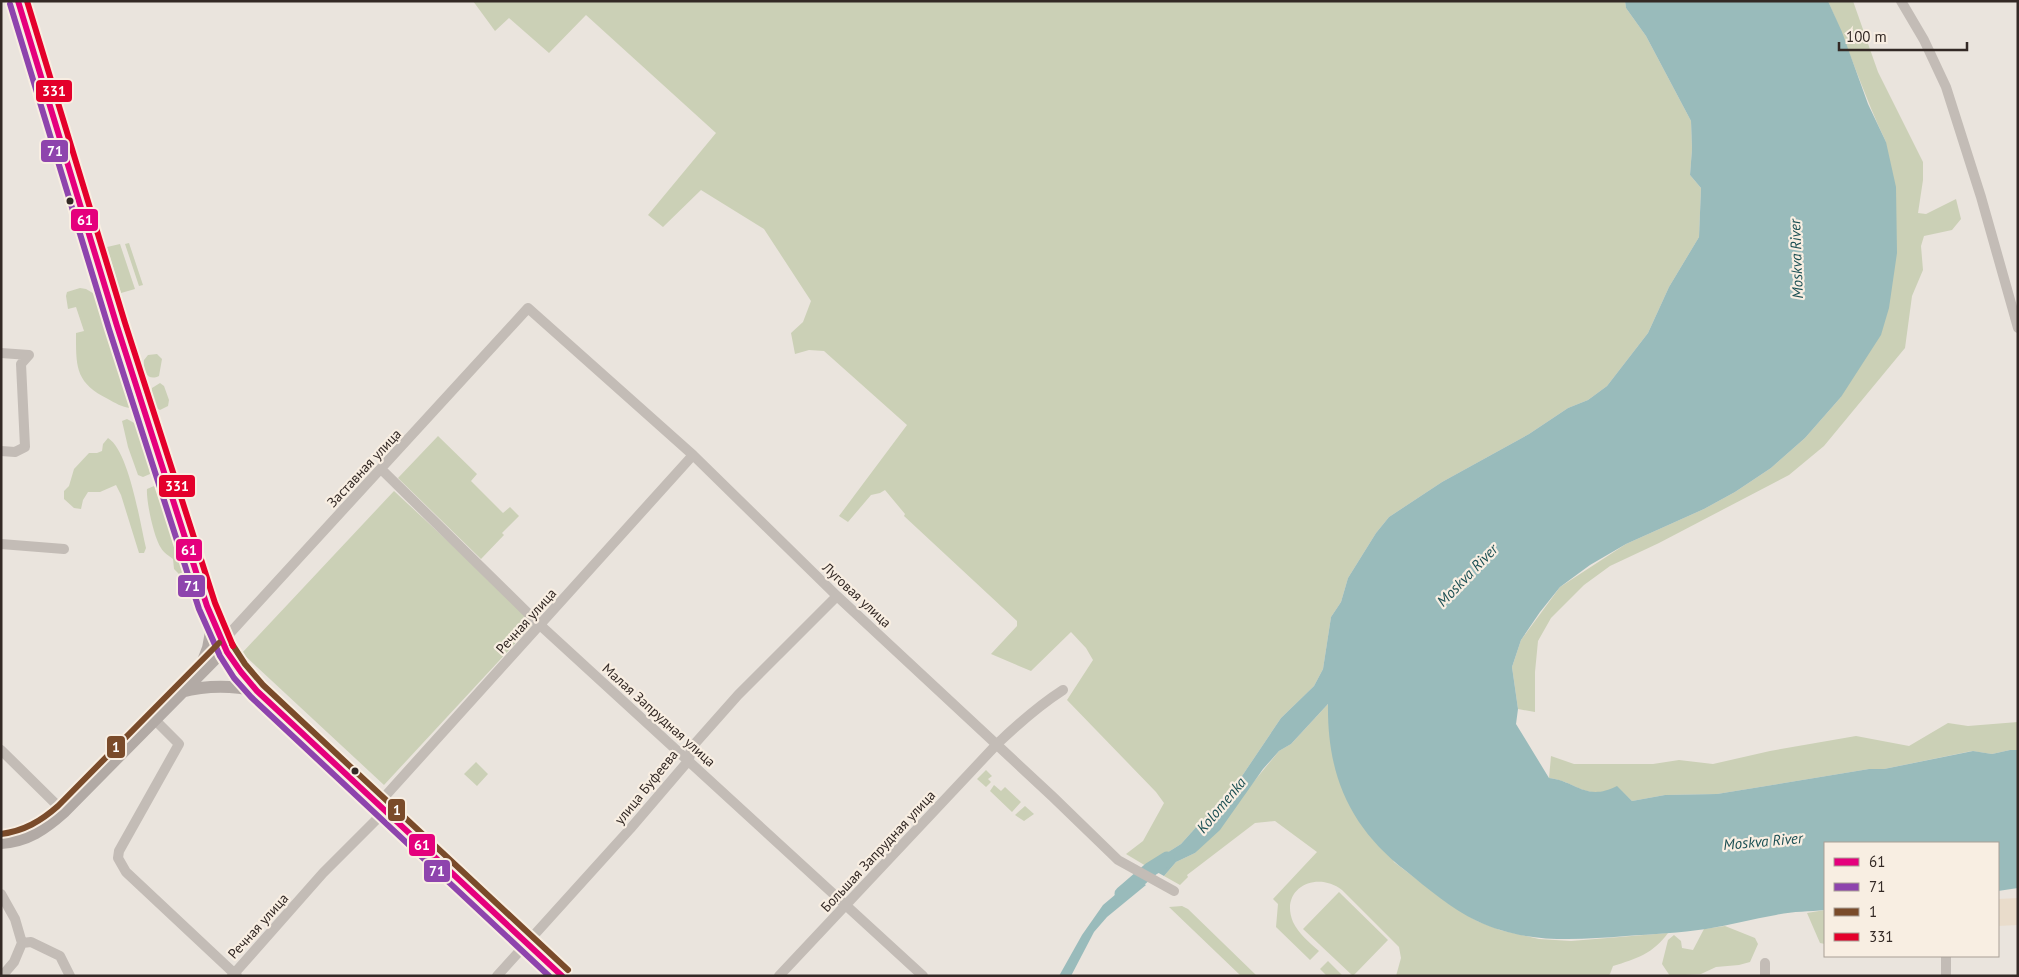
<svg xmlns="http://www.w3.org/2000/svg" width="2019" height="977" font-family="'PT Sans',sans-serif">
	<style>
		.green { fill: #cbd0b6 }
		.plaza { fill: #e9dccb }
		.water { fill: #9bb }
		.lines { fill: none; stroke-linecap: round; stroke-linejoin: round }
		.river { stroke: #9bb; stroke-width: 15 }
		.minor { stroke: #c3bcb6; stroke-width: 10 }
		.major { stroke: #b2aaa5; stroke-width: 12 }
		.bus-1-casing { stroke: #f8eee2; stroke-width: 10 }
		.bus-2-casing { stroke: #f8eee2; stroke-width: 10 }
		.bus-3-casing { stroke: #f8eee2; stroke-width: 10 }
		.bus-4-casing { stroke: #f8eee2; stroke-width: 10 }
		.bus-1 { stroke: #e5007d; stroke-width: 6 }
		.bus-2 { stroke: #8e44ad; stroke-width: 6 }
		.bus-3 { stroke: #7a4b2a; stroke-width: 6 }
		.bus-4 { stroke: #e4002b; stroke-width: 6 }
		.bus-dot { fill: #332925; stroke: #f8eee2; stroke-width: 2 }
		.labels { text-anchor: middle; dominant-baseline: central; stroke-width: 4.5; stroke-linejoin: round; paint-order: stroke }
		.street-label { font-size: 14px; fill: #332925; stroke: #f8eee2 }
		.water-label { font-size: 15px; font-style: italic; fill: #1b4f53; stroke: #f8eee2 }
		.line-badge { stroke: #f8eee2; stroke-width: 2 }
		.badge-label { font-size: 14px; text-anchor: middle; font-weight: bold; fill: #fff }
	</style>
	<rect width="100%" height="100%" fill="#eae4dd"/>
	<path class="green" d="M473,1H1625L1626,8L1646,36L1691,121L1692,149L1690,175L1701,188L1699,237L1669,287L1648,333L1607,386L1588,400L1568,408L1529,434L1442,482L1389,517L1376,533L1348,578L1341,602L1331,617L1323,669L1314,686L1281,718L1242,776L1181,844L1146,866L1126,854L1143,841L1164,803L1156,792L1067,700L1093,660L1086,648L1071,632L1031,671L991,654L1017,626V621L904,516L905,514L885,490L880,493L871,495L848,522L839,516L907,425L824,351L809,350L795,354L791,333L803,322L811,301L764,229L701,190L663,227L648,215L716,133L586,15L549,53L509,18L495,31Z
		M1828,1H1853L1878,72L1923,162V180L1918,213L1926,214L1956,199L1961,219L1952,230L1924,236L1921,246L1923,270L1912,296L1905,348L1824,446L1789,475L1659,543L1610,566L1584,585L1551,618L1538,641L1535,672V712L1518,709L1512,667L1521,640L1560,587L1626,544L1704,509L1735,492L1771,468L1805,438L1841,397L1886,142C1864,96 1849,48 1828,1Z
		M129,243L143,285L139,286L125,244Z
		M120,244L135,289L121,293L107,247Z
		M80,288L86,289L98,296L131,401L132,406L130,408C122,407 115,403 108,399C75,382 76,367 76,333L84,331L76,307L68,309L66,296L67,292Z
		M157,354L162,359L159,376C147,382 143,370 144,360L148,355Z
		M160,383L164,386L169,400L168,406L160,410L153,406L151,399L152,388Z
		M127,419L138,425L147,454L150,474L143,477L138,475L128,447L122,421Z
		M438,436L477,474L471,481L503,513L510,507L519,516L502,533L504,535L481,559L398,478Z
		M108,438C129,451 140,523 146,548L144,553H139L121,495L116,485L100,492H88L83,500L81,509L74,508L64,499V491L69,486L74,469L89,453H97L102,451L103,444Z
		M154,486L158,491L159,498L170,530L174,533L182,551L186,562L185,571L179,574L174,569L173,559C169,556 163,552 161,548C154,538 146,501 147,489Z
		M394,491L535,622L384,785L242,653Z
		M1329,703L1394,862L1449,904L1477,921L1500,930L1539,939L1571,941L1668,933C1654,953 1636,959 1613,966L1610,974L1608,976H1396L1401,958L1399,947L1342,890C1317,870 1279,888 1293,922C1298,933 1310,943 1319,951L1310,960L1276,927L1278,904L1273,899L1317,852L1275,821L1255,823L1187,875L1188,877L1180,885L1164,876L1176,862L1195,853L1279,751L1291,744Z
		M2018,722V750H2010L1992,754L1972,751L1884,769H1869L1717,794L1665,795L1632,801L1617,787C1586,802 1576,781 1549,778L1551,756L1574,764H1653L1679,760L1713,764L1770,751L1856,736L1909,746L1948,723L1968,726Z
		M476,762L488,774L477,786L464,774Z
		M986,770L992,776L988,779L991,782L986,787L977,779Z
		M994,785L1001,791L1005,787L1021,802L1012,812L990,791Z
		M1025,806L1034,814L1024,821L1015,815Z
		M1339,892L1388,940L1353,976L1303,929Z
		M1182,906L1188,909L1257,976H1241L1169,907Z
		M1825,910V944L1820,943L1807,913Z
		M1725,926L1755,938L1758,944L1750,962L1739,965L1716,967L1701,974L1670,976L1662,964L1668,940L1674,935L1681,941L1682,948L1693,950L1704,929Z
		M1328,961L1343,976H1327L1320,969Z"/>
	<path class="plaza" d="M2018,898V925L1998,926V899Z"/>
	<path class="water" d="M1625,1H1828L1842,32L1868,104L1886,142L1896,187L1897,253L1889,308L1881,335L1841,397L1805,438L1771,468L1735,492L1704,509L1626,544L1590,565L1560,587L1540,612L1521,640L1512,667L1518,709L1516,724L1549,778C1576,781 1586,802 1617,786L1632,801L1665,795L1717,794L1869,769H1884L1973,751L1992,754L2010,750H2018V888L1998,891V843H1825V910C1809,912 1792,911 1776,915C1753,919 1730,925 1706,929C1680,933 1653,934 1626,936C1575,940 1526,944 1477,921C1452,909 1428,889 1406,871C1349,827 1327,774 1328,704L1291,744L1279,751L1263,769L1220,830L1195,853L1176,862L1164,876L1146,866L1181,844L1242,776L1281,718L1314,686L1323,669L1331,617L1341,602L1348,578L1376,533L1389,517L1442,482L1529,434L1568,408L1588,400L1607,386L1648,333L1669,287L1699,237L1701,188L1690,175L1692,149L1691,121L1646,36L1626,8Z
		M1135,878L1146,885L1107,917L1094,932L1071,976H1059L1082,935L1103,905Z"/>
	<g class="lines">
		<path class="river" d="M1122,894L1151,869L1167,859"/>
		<path class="minor" d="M1901,1L1924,40L1946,87L1981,197L2018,328
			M1,353L29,355
			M1,451L15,452L25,447L21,364L29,355
			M381,469L540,625L923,976
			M1,544L64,549
			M225,649L230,633L528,308L693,455L837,596L1053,797L1118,860L1174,891
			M155,720L179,744L119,851L118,858L126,872L237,976
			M1,750L64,812
			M378,804L693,455
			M1,894L15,919L22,943
			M22,943L31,942L60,956L70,976
			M1946,956V976
			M1765,963V976
			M2,976L14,962L22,943
			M232,976L323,873L385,811
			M497,976L630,829L689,760L691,748L738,695L837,596
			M779,976L997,744C1018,724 1038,706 1063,690"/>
		<path class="major" d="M18,1L117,326L207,606C218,638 233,667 257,691L562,976
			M200,669L208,648L213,621
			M181,692C207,685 231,685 257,691
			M1,843C28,841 45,829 64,812L225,649"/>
		<defs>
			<path id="bus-1" d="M18,1L117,326L207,606L227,652L241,672L257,691L562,976"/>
			<path id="bus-2" d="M10,4L109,329L199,609L220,656L234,678L251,697L549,976"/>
			<path id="bus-3" d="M232,644L245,664L263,685L568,970
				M1,834C24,831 41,821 58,806L219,643"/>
			<path id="bus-4" d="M27,1L125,323L215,603L233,646"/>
		</defs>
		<use href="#bus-1" class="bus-1-casing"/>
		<use href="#bus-2" class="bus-2-casing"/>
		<use href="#bus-3" class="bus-3-casing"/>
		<use href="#bus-4" class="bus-4-casing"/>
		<use href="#bus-1" class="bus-1"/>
		<use href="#bus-2" class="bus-2"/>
		<use href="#bus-3" class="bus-3"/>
		<use href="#bus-4" class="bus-4"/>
	</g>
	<g class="bus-dot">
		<circle cx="70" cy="201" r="4.5"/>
		<circle cx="355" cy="771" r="4.5"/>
	</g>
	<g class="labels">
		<g class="street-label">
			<text transform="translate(364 468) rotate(-47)">Заставная улица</text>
			<text transform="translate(857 595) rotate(43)">Луговая улица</text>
			<text transform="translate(526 621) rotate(-48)">Речная улица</text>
			<text transform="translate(659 715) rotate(42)">Малая Запрудная улица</text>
			<text transform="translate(646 787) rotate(-51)">улица Буфеева</text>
			<text transform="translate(878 851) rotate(-47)">Большая Запрудная улица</text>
			<text transform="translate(258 926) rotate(-48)">Речная улица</text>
		</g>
		<g class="water-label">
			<text transform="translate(1796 259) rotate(-92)">Moskva River</text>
			<text transform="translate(1467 575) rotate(-46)">Moskva River</text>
			<text transform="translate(1221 805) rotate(-50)">Kolomenka</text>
			<text transform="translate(1763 841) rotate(-5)">Moskva River</text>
		</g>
	</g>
	<g class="line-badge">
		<rect x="35" y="79" width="38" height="24" rx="5" fill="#e4002b"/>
		<rect x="40" y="139" width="29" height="24" rx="5" fill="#8e44ad"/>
		<rect x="70" y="208" width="29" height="24" rx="5" fill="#e5007d"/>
		<rect x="158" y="474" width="38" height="24" rx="5" fill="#e4002b"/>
		<rect x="175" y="538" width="28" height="24" rx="5" fill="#e5007d"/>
		<rect x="177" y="574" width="29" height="24" rx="5" fill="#8e44ad"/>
		<rect x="106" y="735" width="20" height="24" rx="5" fill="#7a4b2a"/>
		<rect x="387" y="798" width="19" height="24" rx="5" fill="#7a4b2a"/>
		<rect x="408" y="833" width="28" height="24" rx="5" fill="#e5007d"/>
		<rect x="423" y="859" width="28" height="24" rx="5" fill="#8e44ad"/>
	</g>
	<g class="badge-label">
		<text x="54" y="96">331</text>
		<text x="55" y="156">71</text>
		<text x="85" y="225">61</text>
		<text x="177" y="491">331</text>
		<text x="189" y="555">61</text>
		<text x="192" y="591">71</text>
		<text x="116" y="752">1</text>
		<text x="397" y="815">1</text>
		<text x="422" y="850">61</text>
		<text x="437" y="876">71</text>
	</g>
	<rect width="2019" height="977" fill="none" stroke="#332925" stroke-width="5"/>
	<rect x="1824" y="842" width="175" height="115" fill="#f8eee2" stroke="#a99f96"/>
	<rect x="1834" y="858" width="25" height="8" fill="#e5007d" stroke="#a99f96"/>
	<text x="1869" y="867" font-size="15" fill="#332925">61</text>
	<rect x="1834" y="883" width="25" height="8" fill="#8e44ad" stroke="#a99f96"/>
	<text x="1869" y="892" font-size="15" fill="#332925">71</text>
	<rect x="1834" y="908" width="25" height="8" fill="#7a4b2a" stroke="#a99f96"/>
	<text x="1869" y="917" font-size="15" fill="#332925">1</text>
	<rect x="1834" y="933" width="25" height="8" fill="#e4002b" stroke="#a99f96"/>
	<text x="1869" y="942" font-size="15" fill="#332925">331</text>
	<path d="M1839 42v8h128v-8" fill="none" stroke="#332925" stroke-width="2.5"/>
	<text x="1846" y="42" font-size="15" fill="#332925" stroke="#f8eee2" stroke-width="4" paint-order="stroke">100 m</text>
</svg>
